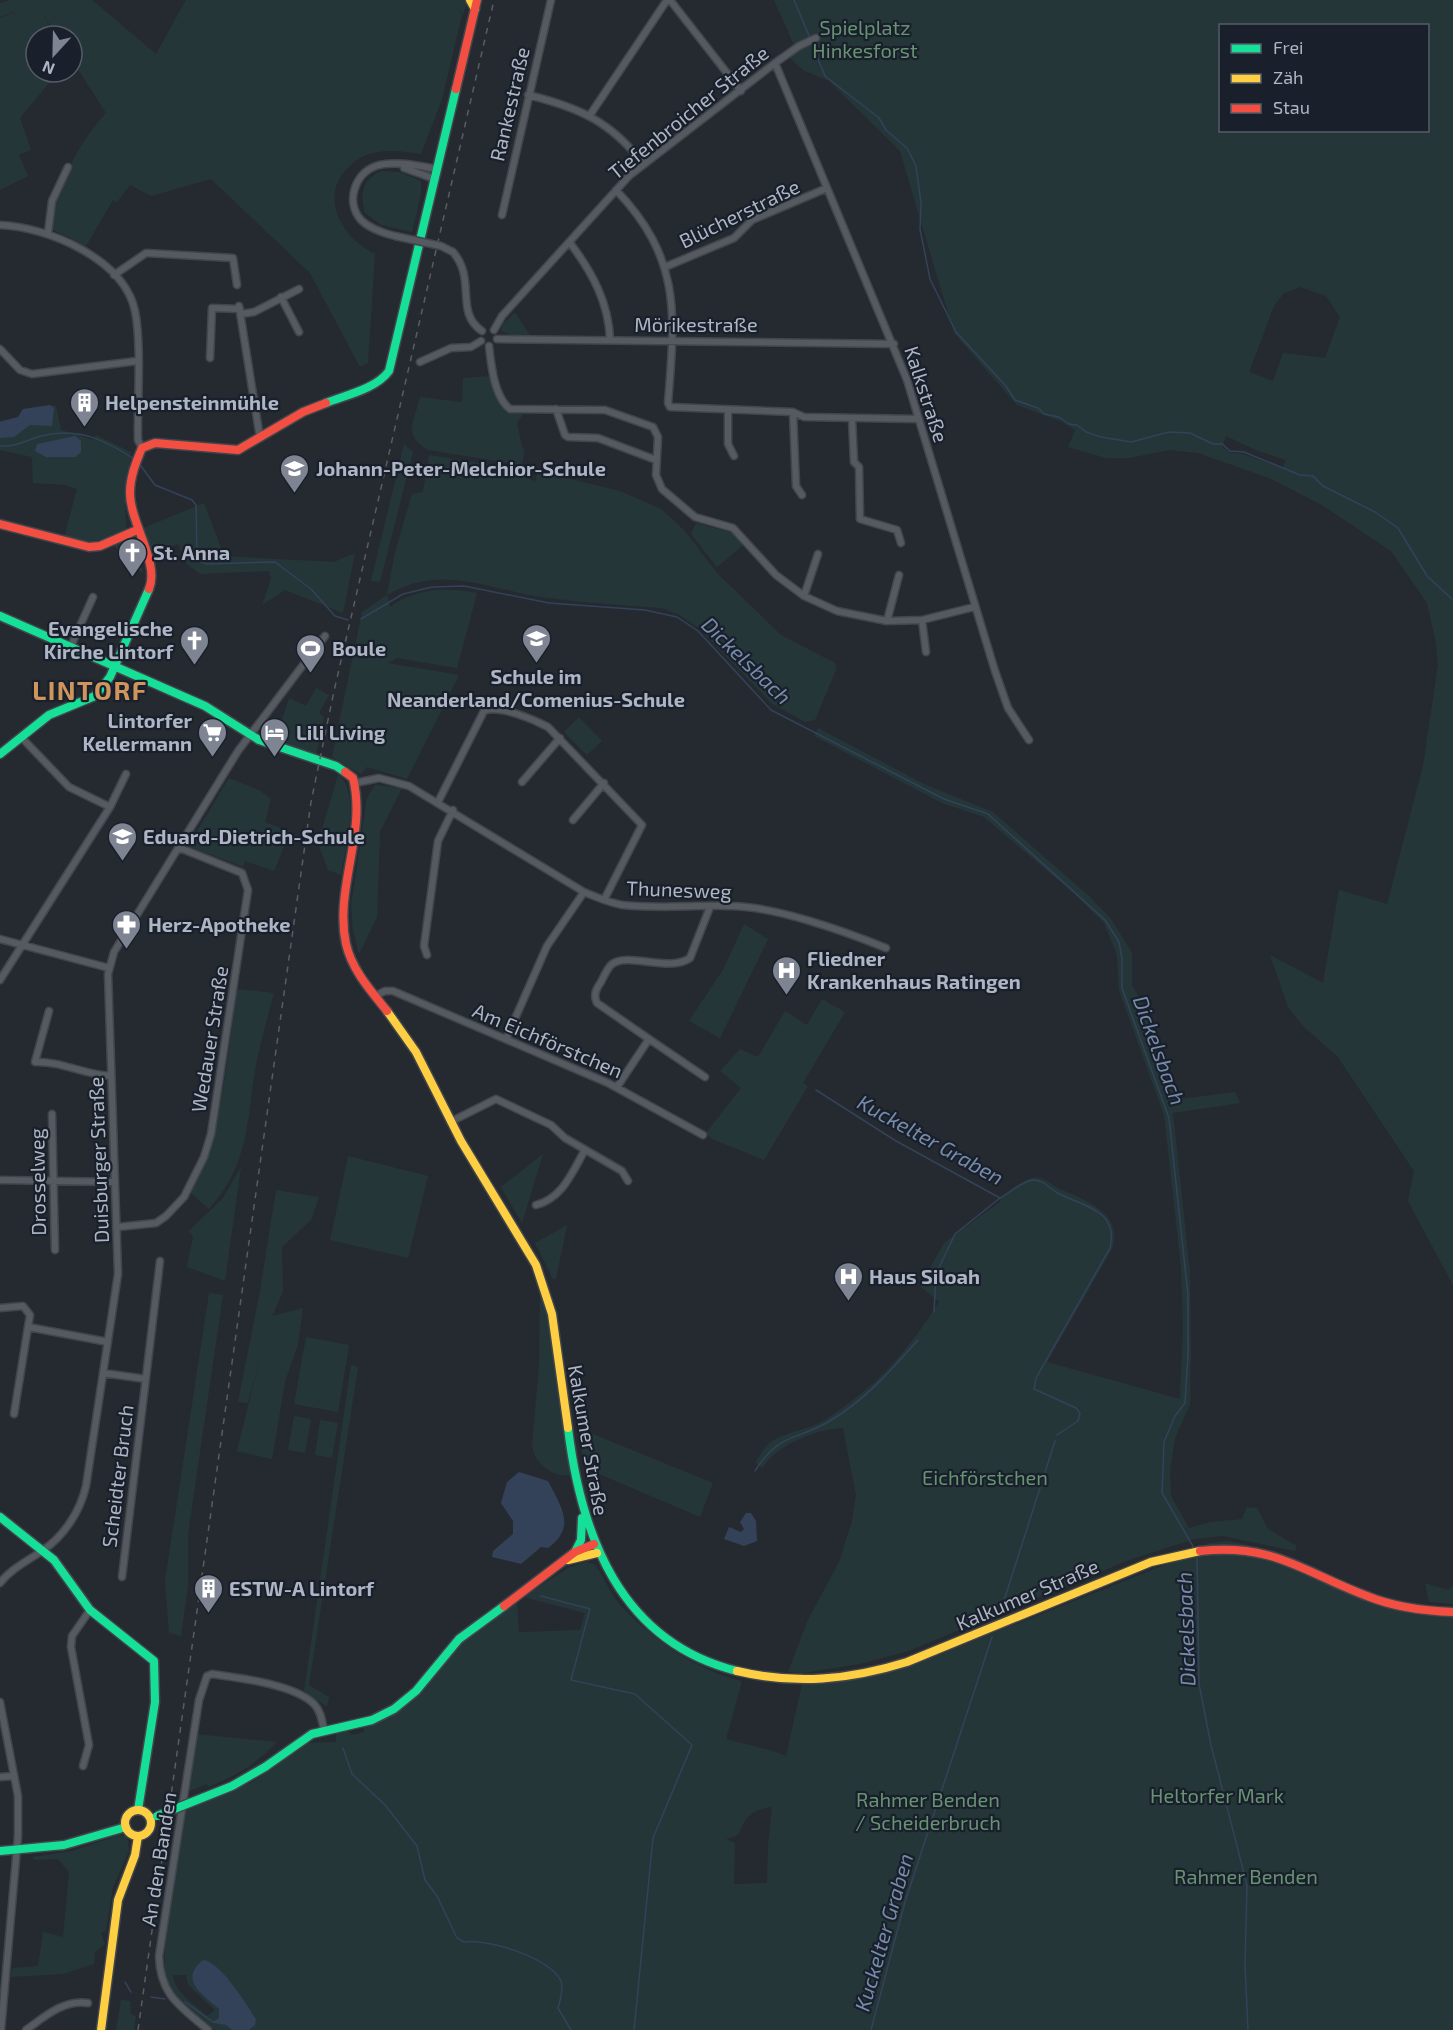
<svg xmlns="http://www.w3.org/2000/svg" width="1453" height="2030" font-family="'Exo 2',sans-serif">
	<style>
		.green { fill: #253639; fill-rule: evenodd }
		.water { fill: #344259 }
		.lines { fill: none; stroke-linecap: round; stroke-linejoin: round }
		.stream { stroke: #344259; stroke-width: 1.5 }
		.street-casing { stroke: #42464c; stroke-width: 9 }
		.fast-casing { stroke: #42464c; stroke-width: 11 }
		.slow-casing { stroke: #42464c; stroke-width: 11 }
		.jam-casing { stroke: #42464c; stroke-width: 11 }
		.street { stroke: #555960; stroke-width: 6 }
		.fast { stroke: #16e098; stroke-width: 8 }
		.slow { stroke: #ffcf43; stroke-width: 8 }
		.jam { stroke: #f24e42; stroke-width: 8 }
		.rail { stroke: #595c63; stroke-width: 1.5; stroke-dasharray: 6 6; stroke-linecap: butt }
		.street-bridge-casing { stroke: #42464c; stroke-width: 9; stroke-linecap: butt }
		.fast-bridge-casing { stroke: #42464c; stroke-width: 11; stroke-linecap: butt }
		.street-bridge { stroke: #555960; stroke-width: 6 }
		.fast-bridge { stroke: #16e098; stroke-width: 8 }
		.labels { text-anchor: middle; dominant-baseline: central; stroke-width: 4.5; stroke-linejoin: round; paint-order: stroke }
		.park-label { font-size: 20px; fill: #679373; stroke: #19202b }
		.street-label { font-size: 20px; fill: #aeb5c4; stroke: #19202b }
		.poi-label { font-size: 20px; font-weight: bold; fill: #aeb5c4; stroke: #19202b; text-anchor: start }
		.water-label { font-size: 21px; font-style: italic; fill: #778bab; stroke: #19202b }
		.district-label { font-size: 26px; font-weight: bold; letter-spacing: 1.5px; fill: #d0955d; stroke: #19202b }
	</style>
	<rect width="100%" height="100%" fill="#252a31"/>
	<path class="green" d="M10,0H92L156,54L186,0H463L466,4L463,15L457,6L462,15L442,99L421,154C402,151 380,148 362,157C315,184 334,234 375,254L368,363L360,367L310,273L211,179L151,196L130,185L117,202L113,200L86,246L51,229C56,187 77,145 106,113L72,60V36H57L41,11L55,36H36V72H58L20,118L31,150L19,155L28,176L0,190V18L13,13L17,18L13,12L0,17V3Z
		M774,0H1453V1285L1408,1201L1414,1171L1338,1057L1302,1025L1288,1007L1270,955L1323,983L1339,890L1387,904L1423,766L1438,665L1436,643L1427,603L1391,551L1322,505L1269,478L1198,453L1170,450L1129,458H1106L1068,447L1075,430L1060,421L1017,405L954,333L900,151L829,81L803,70L789,57L800,51L794,45ZM1220,26H1428V130H1220ZM1300,287L1326,296L1340,317L1325,358L1283,353L1273,381L1249,372L1274,306L1284,293ZM1226,436L1258,451L1286,460L1283,468L1243,454L1231,453L1222,447Z
		M381,171L399,172L421,181V194L412,232L381,225L365,213C360,194 362,180 381,171Z
		M515,312L531,337H516L501,331L503,324Z
		M489,376C497,396 498,414 523,414L517,424L524,453L522,465L428,450C403,435 414,422 420,397L462,402L463,378Z
		M50,405L56,406L61,430L94,440L96,435L131,452L125,494L126,530L144,573L119,562L121,552L106,540L78,542L64,538L77,489L65,485L33,483L32,457L0,450V421L18,417L23,409Z
		M404,444L413,452L380,582L371,581Z
		M429,455L527,470L526,478L536,481L537,471L620,491L661,509L684,530L717,573L781,635L835,663L836,670L815,720L805,722L771,703L700,629L680,615L662,608C624,605 586,603 548,598C491,591 443,562 387,595L390,607C415,588 447,587 477,593L457,668L397,658L388,663L459,675L407,779L367,767L361,774L332,757L362,612L387,595L395,552L412,494L423,492Z
		M204,503L224,556L334,562L355,553L343,613L285,590L262,605L271,579L269,571L200,574L186,563L178,544L150,557L141,529Z
		M696,523L733,533L743,545L717,567L691,534Z
		M316,688L329,695L319,713L324,717L316,755L276,739L289,698L306,706Z
		M579,717L602,741L587,755L564,732Z
		M818,728L924,784L993,812L1089,896L1111,919L1132,953V985L1151,1019L1154,1046L1179,1099L1235,1092L1240,1103L1173,1113L1190,1272L1191,1354L1190,1404L1175,1438L1170,1470L1171,1496L1189,1528L1211,1522L1242,1519L1247,1507L1257,1508L1268,1529L1297,1546L1295,1551L1223,1536L1194,1539L1129,1560L908,1651L860,1664L802,1673L788,1672L807,1622L839,1562L852,1521L856,1495L843,1428C816,1429 778,1444 762,1468L755,1462C760,1456 765,1446 772,1441C790,1430 811,1430 828,1418C877,1386 908,1351 939,1302L920,1286L944,1243L1000,1202L1001,1197C1010,1191 1023,1179 1033,1178C1043,1176 1050,1184 1058,1188C1085,1200 1124,1213 1112,1249L1047,1362L1180,1399L1183,1330L1181,1267L1164,1115L1119,990L1117,955L1104,923L1077,896L984,817L942,803L814,736Z
		M338,775C361,790 345,850 341,875L328,870L318,843Z
		M229,778L259,790L271,799L265,822L290,832L274,871L245,861L243,867L188,846Z
		M375,785L402,788L380,832L377,917L359,954L353,931L351,906L367,798Z
		M744,924L768,939L720,1038L689,1021L723,970Z
		M237,989L274,993C267,1019 260,1044 255,1070C246,1127 249,1163 209,1209L191,1193C223,1126 227,1061 237,989Z
		M822,999L845,1012L803,1083L808,1086L764,1160L712,1139L706,1133L741,1088L720,1071L740,1049L758,1057L785,1011L807,1025Z
		M543,1154L522,1223L501,1187Z
		M348,1156L428,1176L408,1258L330,1240Z
		M241,1167L225,1281L187,1267L193,1237L189,1231L223,1198Z
		M276,1190L319,1197L311,1220L282,1247L283,1292L272,1316L303,1308L298,1344L285,1382L272,1459L237,1451L263,1346L248,1403L238,1402L260,1291Z
		M567,1225L556,1279H553L535,1243Z
		M540,1288L551,1330L570,1475C552,1478 535,1463 532,1446L539,1365Z
		M209,1293L223,1295L188,1534V1586L181,1636L169,1633L165,1581Z
		M306,1337L349,1345L338,1412L294,1404Z
		M351,1365L358,1367L309,1685L329,1697L327,1707L304,1691Z
		M294,1416L311,1419L305,1453L288,1450Z
		M320,1420L338,1423L332,1458L315,1455Z
		M578,1428L713,1483L700,1517L585,1468Z
		M1228,1541L1248,1545C1312,1574 1381,1620 1453,1616V2030H214C198,2017 176,2003 168,1985C156,1958 180,1845 185,1811L254,1781L309,1743L336,1742V1733L347,1730L352,1735L364,1732V1727L382,1720L415,1694L420,1693L453,1649L517,1601L519,1632L580,1630L585,1613L523,1597L568,1568L586,1562L594,1564C605,1577 610,1595 622,1607C654,1641 696,1670 742,1681L726,1739C747,1745 767,1748 786,1756L803,1680L931,1658L1177,1560V1557L1209,1543ZM772,1807L768,1845L767,1883L734,1884L735,1843L726,1839L738,1835C745,1817 752,1809 772,1807ZM173,1975H186L188,1985L215,2010L207,2016C195,2005 173,1991 173,1975Z
		M1425,1583L1448,1590L1453,1585V1604L1429,1602Z
		M196,1734L277,1742C256,1764 236,1776 208,1787L207,1784L187,1792Z
		M120,1835L127,1837L129,1851L113,1887L106,1931L101,1933L105,1944L95,1952L94,1964L63,1974L11,1977L12,1968L38,1966L43,1932L63,1937L69,1872L58,1859L34,1860L33,1857L72,1851Z
		M121,2000L130,2001L131,2014L136,2016L134,2030H116Z"/>
	<path class="water" d="M50,405L54,408L52,426L30,425L14,437L0,438V422L18,417L23,409Z
		M75,436L81,441V452L75,457H46L35,451L37,444Z
		M519,1472L548,1481C561,1507 577,1527 548,1548L541,1547L521,1564L492,1557L493,1551L513,1534V1521L501,1503L507,1482Z
		M746,1513H751L756,1521L757,1541L744,1546L724,1539L729,1527L741,1532L744,1529L740,1522Z
		M203,1960C221,1962 246,2004 256,2019L255,2025L249,2030H232L225,2024L213,2022L219,2018V2009C203,1995 178,1980 203,1960Z"/>
	<g class="lines">
		<path class="stream" d="M794,0L810,38
			M811,42L825,76L879,118L886,130L907,148L916,166L921,203L920,229L930,279L956,332L1006,386L1015,400L1038,408L1044,414L1059,417L1069,424L1077,425L1086,432L1101,437L1131,442L1169,432L1190,433L1213,444H1222L1230,451L1244,452L1300,475L1313,476L1323,486L1375,512L1398,528L1427,576L1453,600
			M0,446C17,447 26,440 41,436C77,427 104,439 134,459
			M138,462L155,485L192,500L196,505L197,556L199,561L207,564L275,562L311,589L335,616L348,620
			M361,619L403,594L432,587L464,586L549,603L645,610L677,617L698,631L771,710L944,799L988,814L1105,920L1119,942L1122,959V988L1169,1118L1188,1295V1354L1185,1403L1175,1416L1164,1442L1162,1493L1194,1548
			M816,1090L896,1141L1000,1198C1009,1193 1022,1182 1032,1180C1042,1179 1048,1187 1056,1192C1082,1207 1119,1208 1110,1248L1036,1378L1034,1389L1076,1408L1080,1413L1078,1421L1057,1435
			M934,1312L936,1274L955,1234L1000,1198
			M755,1471C781,1430 797,1442 833,1419C867,1398 892,1369 918,1340
			M1197,1555L1199,1684L1211,1745L1247,1885L1245,1964L1248,2030
			M541,1596L590,1609L571,1680L635,1694L692,1745L653,1838L634,2030
			M1001,1610L1055,1441
			M343,1748L352,1774L385,1805L417,1846L425,1880L437,1896L457,1938L464,1942C487,1938 551,1958 561,1981C564,1989 560,2000 558,2008L571,2030
			M125,1982L131,1992
			M151,1997L165,1999
			M185,2002L213,2022L225,2024
			M871,2030L905,1902L992,1637"/>
		<defs>
			<path id="street" d="M670,0L741,91
				M775,63L907,380L995,671L1008,708L1029,740
				M528,95C578,107 612,122 643,164
				M590,115L667,0
				M404,168L435,179
				M616,190C682,259 675,315 668,403L670,407L793,412L804,417L918,419
				M502,215L551,0
				M0,225C48,227 124,259 135,311C142,346 137,403 138,440L142,448
				M48,233L52,201L68,167
				M395,236C383,233 370,229 361,220C345,202 355,173 376,166C393,160 420,166 437,169
				M570,243C592,272 609,303 610,340
				M453,252C477,280 454,312 482,331
				M665,267L734,238L752,220L827,188
				M114,275L146,253L233,258L237,285
				M281,297L299,332
				M239,306L260,438
				M241,314L254,312L299,289
				M494,330L502,316L629,176L775,63L799,46L816,38
				M497,339L894,344
				M489,346C491,364 494,397 510,409L605,410L653,427L658,437L656,475L662,489L695,517L733,528L776,575L804,596L837,611L887,621L922,620L974,607
				M0,349L20,370L32,374L137,361
				M210,358L212,308L240,309
				M420,362L451,348L471,347L481,341
				M556,409L565,435L568,437L598,438L656,460
				M728,410V444L734,456
				M793,412L796,486L802,495
				M852,418L854,462L859,467L860,519L897,530L901,543
				M804,596L818,554
				M922,620L926,652
				M887,621L899,575
				M70,648L93,597
				M21,737L69,787L110,807
				M522,782L560,738
				M355,783L379,778L409,786L584,892C596,897 610,903 623,905C658,909 695,905 730,906C774,906 844,931 886,948
				M438,802L484,711C498,704 535,720 548,727L642,825L604,900
				M573,820L604,783
				M0,939L109,968
				M427,955L424,946L438,841L453,810
				M0,980L110,807L126,774
				M375,996L385,991H393L608,1083L703,1135
				M49,1011L35,1062C61,1061 85,1075 111,1076
				M506,1039L547,946L584,892
				M649,1039L705,1077
				M617,1087L649,1039L597,1003C593,995 596,989 601,982C604,976 607,969 611,965C627,951 669,973 690,958L710,907
				M52,1114L55,1250
				M450,1122L496,1099L551,1125L565,1138L622,1171L628,1181
				M0,1180L115,1182
				M536,1205C563,1198 572,1172 585,1150
				M118,1227L156,1223L166,1216L184,1197L204,1157L211,1134L248,890L242,873L180,848
				M0,1308L23,1306L30,1315L28,1327L108,1342
				M103,1373L146,1379
				M14,1414L28,1327
				M122,1577L160,1261
				M0,1583C11,1569 27,1561 42,1551C64,1536 80,1512 86,1486L118,1274L108,974L114,952L238,751L325,636
				M0,1702L18,1796V1836L1,2030
				M83,1766L89,1745L71,1647L72,1636L90,1610
				M0,1777L14,1776
				M26,2030C44,2017 64,1999 88,2003
				M208,2030C180,2006 160,1995 159,1956L199,1700L207,1676L212,1674C239,1678 294,1684 314,1704C321,1711 322,1721 324,1730"/>
			<path id="fast" d="M326,403C346,395 376,389 389,371L456,89
				M0,616L205,706L259,740L336,766L345,772
				M0,754L49,715L95,696L110,677L149,589
				M568,1428C581,1535 620,1642 737,1671
				M0,1517L54,1560L90,1610L154,1661L155,1702L138,1810
				M575,1552L581,1540L582,1518
				M265,1767L312,1734L372,1720L394,1709L416,1691L459,1639L504,1606
				M0,1851L64,1845L126,1827"/>
			<path id="slow" d="M470,0L475,9
				M387,1011L416,1052L461,1141L536,1265L552,1314L568,1428
				M568,1560L597,1553
				M737,1671C796,1685 849,1680 907,1662L1151,1562L1200,1551
				M125 1823a13 13 0 1 1 26 0a13 13 0 1 1-26 0Z
				M101,2030L118,1900L135,1855L138,1836"/>
			<path id="jam" d="M456,89L477,0
				M0,524L89,547L100,546L137,530
				M149,589C160,563 130,523 130,493C130,477 136,462 142,448L155,443L238,450L303,412L326,403
				M345,772L353,778C367,834 334,888 346,944C352,970 371,991 387,1011
				M1200,1551C1274,1543 1303,1572 1367,1596C1394,1607 1424,1611 1453,1612
				M504,1606L575,1552L594,1544"/>
		</defs>
		<use href="#street" class="street-casing"/>
		<use href="#fast" class="fast-casing"/>
		<use href="#slow" class="slow-casing"/>
		<use href="#jam" class="jam-casing"/>
		<use href="#street" class="street"/>
		<use href="#fast" class="fast"/>
		<use href="#slow" class="slow"/>
		<use href="#jam" class="jam"/>
		<path class="rail" d="M138,2030L311,802L334,691L494,0"/>
		<defs>
			<path id="street-bridge" d="M395,236L441,246L453,252"/>
			<path id="fast-bridge" d="M157,1816L232,1786L265,1767"/>
		</defs>
		<use href="#street-bridge" class="street-bridge-casing"/>
		<use href="#fast-bridge" class="fast-bridge-casing"/>
		<use href="#street-bridge" class="street-bridge"/>
		<use href="#fast-bridge" class="fast-bridge"/>
	</g>
	<defs>
		<symbol id="building-pin" viewBox="-11 -11 22 30"><path d="M0 17L-7.5 6A9.5 9.5 0 1 1 7.5 6Z" fill="#7e8491" stroke="#19202b"/><path d="M-4-6H4V6H1V3H-1V6H-4ZM-2.5-4.3h1.7v1.8h-1.7ZM.8-4.3h1.7v1.8H.8ZM-2.5-1h1.7V.8h-1.7ZM.8-1h1.7V.8H.8Z" fill="#fff"/></symbol>
		<symbol id="school-pin" viewBox="-11 -11 22 30"><path d="M0 17L-7.5 6A9.5 9.5 0 1 1 7.5 6Z" fill="#7e8491" stroke="#19202b"/><path d="M0-5L7-2L0 1L-7-2ZM-4 1L0 2.5L4 1V4Q0 6-4 4Z" fill="#fff"/></symbol>
		<symbol id="church-pin" viewBox="-11 -11 22 30"><path d="M0 17L-7.5 6A9.5 9.5 0 1 1 7.5 6Z" fill="#7e8491" stroke="#19202b"/><path d="M-1.2-6h2.4v3.5h3.3v2.4h-3.3V6h-2.4V-.1h-3.3v-2.4h3.3Z" fill="#fff"/></symbol>
		<symbol id="stadium-pin" viewBox="-11 -11 22 30"><path d="M0 17L-7.5 6A9.5 9.5 0 1 1 7.5 6Z" fill="#7e8491" stroke="#19202b"/><path d="M0-5a6.5 5 0 1 0 0 10a6.5 5 0 1 0 0-10ZM-3.5-1.8h7v3.6h-7Z" fill="#fff"/></symbol>
		<symbol id="supermarket-pin" viewBox="-11 -11 22 30"><path d="M0 17L-7.5 6A9.5 9.5 0 1 1 7.5 6Z" fill="#7e8491" stroke="#19202b"/><path d="M-6-5.5h2.5l.6 2H6L4.5 2H-2.5L-4.4-4H-6ZM-1.5 3.2a1.3 1.3 0 1 0 .1 0ZM3 3.2a1.3 1.3 0 1 0 .1 0Z" fill="#fff"/></symbol>
		<symbol id="hotel-pin" viewBox="-11 -11 22 30"><path d="M0 17L-7.5 6A9.5 9.5 0 1 1 7.5 6Z" fill="#7e8491" stroke="#19202b"/><path d="M-6-4.5h1.5V1H6V5H4.5V3h-9V5H-6ZM-4 0a1.8 1.8 0 1 1 3.6 0ZM.5 0V-2.5h3Q6-2.5 6 0Z" fill="#fff"/></symbol>
		<symbol id="pharmacy-pin" viewBox="-11 -11 22 30"><path d="M0 17L-7.5 6A9.5 9.5 0 1 1 7.5 6Z" fill="#7e8491" stroke="#19202b"/><path d="M-2-6h4v4h4v4h-4v4h-4v-4h-4v-4h4Z" fill="#fff"/></symbol>
		<symbol id="hospital-pin" viewBox="-11 -11 22 30"><path d="M0 17L-7.5 6A9.5 9.5 0 1 1 7.5 6Z" fill="#7e8491" stroke="#19202b"/><path d="M-5-5h3v3.5h4V-5h3V5h-3V1.5h-4V5h-3Z" fill="#fff"/></symbol>
	</defs>
	<g fill-rule="evenodd">
		<use href="#building-pin" x="68" y="386" width="33" height="45"/>
		<use href="#school-pin" x="278" y="452" width="33" height="45"/>
		<use href="#church-pin" x="116" y="536" width="33" height="45"/>
		<use href="#school-pin" x="520" y="622" width="33" height="45"/>
		<use href="#church-pin" x="178" y="624" width="33" height="45"/>
		<use href="#stadium-pin" x="294" y="632" width="33" height="45"/>
		<use href="#supermarket-pin" x="196" y="716" width="33" height="45"/>
		<use href="#hotel-pin" x="258" y="716" width="33" height="45"/>
		<use href="#school-pin" x="106" y="820" width="33" height="45"/>
		<use href="#pharmacy-pin" x="110" y="908" width="33" height="45"/>
		<use href="#hospital-pin" x="770" y="954" width="33" height="45"/>
		<use href="#hospital-pin" x="832" y="1260" width="33" height="45"/>
		<use href="#building-pin" x="192" y="1572" width="33" height="45"/>
	</g>
	<g class="labels">
		<g class="park-label">
			<text x="865" y="27">Spielplatz<tspan x="865" dy="23">Hinkesforst</tspan></text>
			<text x="985" y="1477">Eichförstchen</text>
			<text x="1217" y="1795">Heltorfer Mark</text>
			<text x="928" y="1799">Rahmer Benden<tspan x="928" dy="23">/ Scheiderbruch</tspan></text>
			<text x="1246" y="1876">Rahmer Benden</text>
		</g>
		<g class="street-label">
			<text transform="translate(509 104) rotate(-77)">Rankestraße</text>
			<text transform="translate(688 112) rotate(-39)">Tiefenbroicher Straße</text>
			<text transform="translate(739 213) rotate(-26)">Blücherstraße</text>
			<text x="696" y="324">Mörikestraße</text>
			<text transform="translate(927 394) rotate(72)">Kalkstraße</text>
			<text transform="translate(679 889) rotate(2)">Thunesweg</text>
			<text transform="translate(209 1039) rotate(-81)">Wedauer Straße</text>
			<text transform="translate(548 1040) rotate(23)">Am Eichförstchen</text>
			<text transform="translate(98 1160) rotate(-92)">Duisburger Straße</text>
			<text transform="translate(37 1182) rotate(-91)">Drosselweg</text>
			<text transform="translate(589 1440) rotate(80)">Kalkumer Straße</text>
			<text transform="translate(117 1476) rotate(-83)">Scheidter Bruch</text>
			<text transform="translate(1027 1594) rotate(-23)">Kalkumer Straße</text>
			<text transform="translate(158 1859) rotate(-81)">An den Banden</text>
		</g>
		<g class="poi-label">
			<text x="105" y="402">Helpensteinmühle</text>
			<text x="316" y="468">Johann-Peter-Melchior-Schule</text>
			<text x="153" y="552">St. Anna</text>
			<text x="173" y="628" text-anchor="end">Evangelische<tspan x="173" dy="23">Kirche Lintorf</tspan></text>
			<text x="332" y="648">Boule</text>
			<text x="536" y="676" text-anchor="middle">Schule im<tspan x="536" dy="23">Neanderland/Comenius-Schule</tspan></text>
			<text x="192" y="720" text-anchor="end">Lintorfer<tspan x="192" dy="23">Kellermann</tspan></text>
			<text x="296" y="732">Lili Living</text>
			<text x="143" y="836">Eduard-Dietrich-Schule</text>
			<text x="148" y="924">Herz-Apotheke</text>
			<text x="807" y="958">Fliedner<tspan x="807" dy="23">Krankenhaus Ratingen</tspan></text>
			<text x="869" y="1276">Haus Siloah</text>
			<text x="229" y="1588">ESTW-A Lintorf</text>
		</g>
		<g class="water-label">
			<text transform="translate(747 660) rotate(44)">Dickelsbach</text>
			<text transform="translate(1160 1050) rotate(70)">Dickelsbach</text>
			<text transform="translate(931 1139) rotate(29)">Kuckelter Graben</text>
			<text transform="translate(1185 1629) rotate(-92)">Dickelsbach</text>
			<text transform="translate(883 1932) rotate(-74)">Kuckelter Graben</text>
		</g>
		<g class="district-label">
			<text x="90" y="689">LINTORF</text>
		</g>
	</g>
	<rect x="1219" y="24" width="210" height="108" fill="#19202b" stroke="#555c68" stroke-width="1.5"/>
	<rect x="1231" y="44" width="30" height="9" fill="#16e098" stroke="#555c68" stroke-width="1.5"/>
	<text x="1273" y="54" font-size="18" fill="#aeb5c4">Frei</text>
	<rect x="1231" y="74" width="30" height="9" fill="#ffcf43" stroke="#555c68" stroke-width="1.5"/>
	<text x="1273" y="84" font-size="18" fill="#aeb5c4">Zäh</text>
	<rect x="1231" y="104" width="30" height="9" fill="#f24e42" stroke="#555c68" stroke-width="1.5"/>
	<text x="1273" y="114" font-size="18" fill="#aeb5c4">Stau</text>
	<g transform="translate(54 54) rotate(202)"><circle r="28" fill="#19202b" stroke="#555c68" stroke-width="1.5"/>
	<path d="M0-4.5L10 22L0 15L-10 22Z" fill="#7e8491"/>
	<text y="-9" font-size="16" font-weight="bold" text-anchor="middle" fill="#aeb5c4">N</text>
	</g>
</svg>
